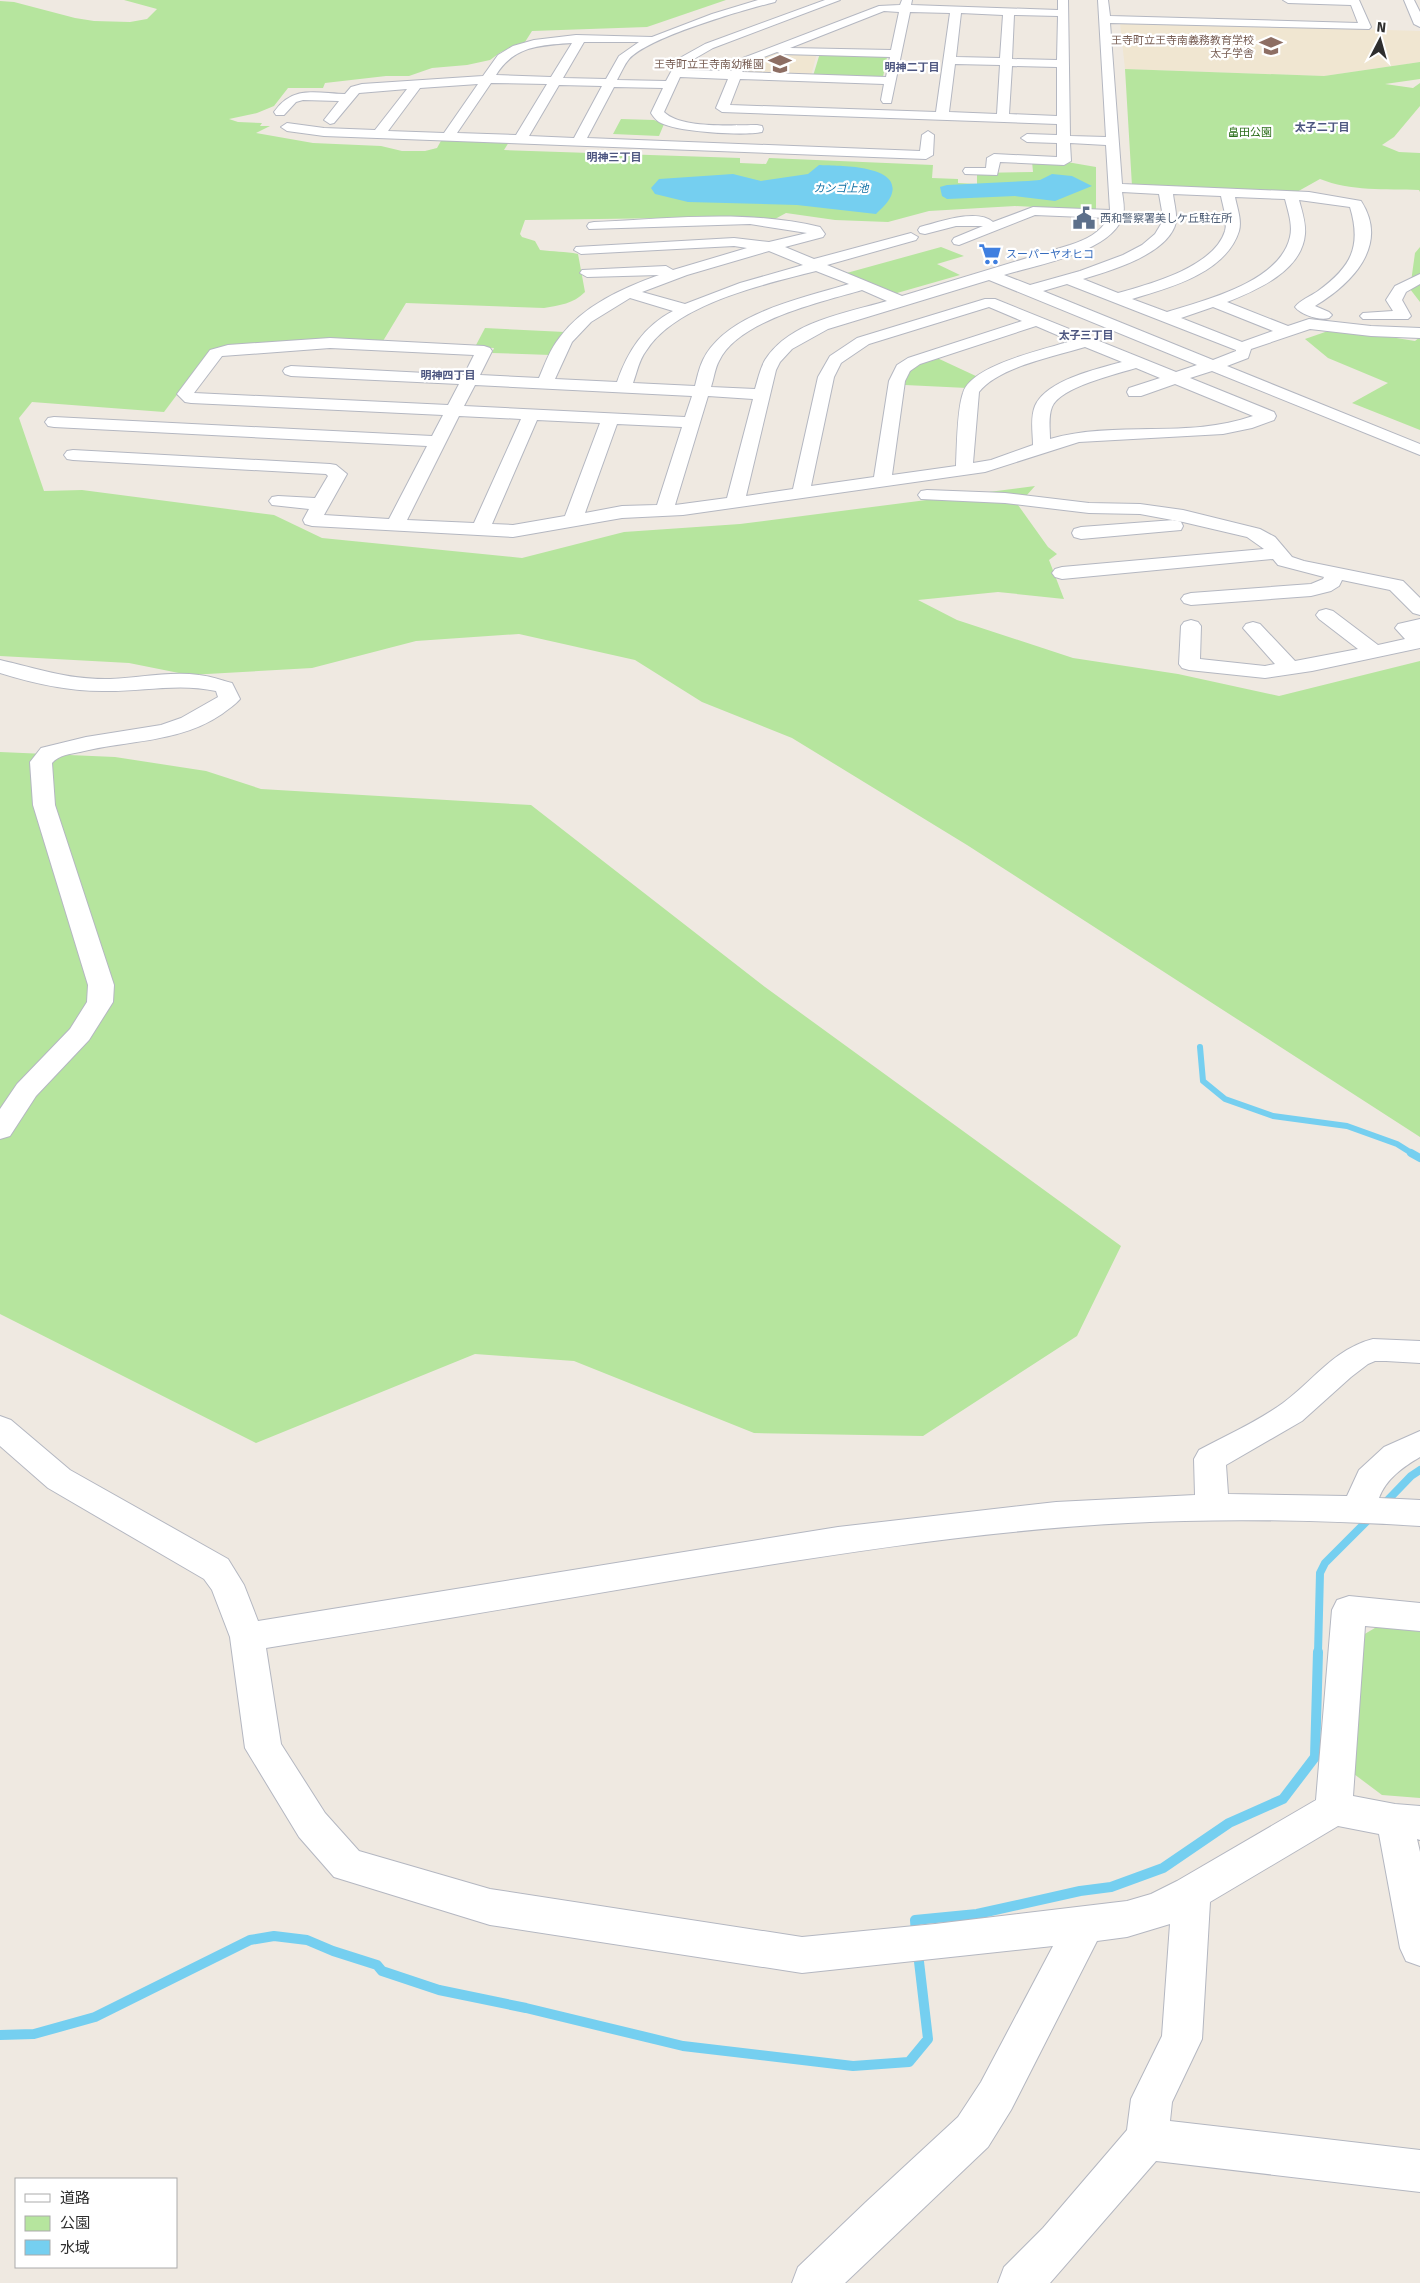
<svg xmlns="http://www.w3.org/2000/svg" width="1420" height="2283" font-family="'Fira Sans','Noto Sans JP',sans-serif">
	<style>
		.education { fill: #f0e6d1 }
		.green { fill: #b6e59e }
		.water { fill: #75cff0 }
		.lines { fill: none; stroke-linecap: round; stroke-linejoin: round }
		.stream-far2 { stroke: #75cff0; stroke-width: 6 }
		.stream-far1 { stroke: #75cff0; stroke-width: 8 }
		.stream { stroke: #75cff0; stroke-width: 10 }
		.minor-casing { stroke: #b4b7c1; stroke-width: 2 }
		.minor { fill: #fff; fill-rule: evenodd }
		.labels { text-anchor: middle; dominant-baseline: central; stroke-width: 4.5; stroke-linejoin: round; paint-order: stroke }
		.far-education-label { font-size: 11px; fill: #785e54; stroke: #fff; text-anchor: end }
		.far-neighbourhood-label { font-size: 11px; font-weight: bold; fill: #4d5680; stroke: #fff }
		.far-park-label { font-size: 11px; fill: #2c6e1b; stroke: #fff }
		.far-water-label { font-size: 11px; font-style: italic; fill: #0d6fa3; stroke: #fff }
		.far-service-label { font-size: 11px; fill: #4e5e75; stroke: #fff; text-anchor: start }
		.far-shop-label { font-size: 11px; fill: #366cbe; stroke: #fff; text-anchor: start }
	</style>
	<rect width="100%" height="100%" fill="#efe9e1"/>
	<path class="education" d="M1125,22L1420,31V62L1324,76L1125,69L1120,23Z
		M777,52L817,53L811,76L740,73L747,63Z"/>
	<path class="green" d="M124,0H726L647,27L532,31L525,42L501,52L490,60L467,65L432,68L409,76H386L325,83L323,88H288L274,106L257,113L229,119L238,122L262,123L260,126H270L256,133L313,143L381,146L402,151H425L437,148L442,139L509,142L504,150L740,158V163L766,164L769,158L933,165L932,178L958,179V183L977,184V173L1033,172L1032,161L1067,162L1096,167V210L1015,206L929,211L888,222L835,220L786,213L775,219L743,217L525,220L520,234L522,237L535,241L540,250C553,252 565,251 578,254L585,292C573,304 560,305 544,308L406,303L383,341L328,338L228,347L209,352L164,412L32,402L19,418L44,491L82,490L274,515L322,538L522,558L624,532L740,524L1035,486L1018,505L1048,547L1057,554L1049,560L1064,599L998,592L918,600L957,620L1073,658L1178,674L1279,696L1420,661V1137L967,845L792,738L702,702L635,660L519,634L416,641L312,668L189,675L129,663L0,656V1L14,2L75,18L94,21L130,22L147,19L157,9Z
		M820,53L885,56L887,57L883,77L813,76Z
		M1420,62V79L1385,84L1413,88L1420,83V106L1394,137L1382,145L1399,152L1420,153V192L1419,190C1386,189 1350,191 1320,179L1295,193L1132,186L1125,69L1324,76Z
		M621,119L654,120L664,124L659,136L613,134Z
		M941,247L964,256L937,264L960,275L890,295L843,274Z
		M1420,247V302L1410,289L1415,253Z
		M485,328L565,332L556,342L551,355L492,353L494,348L475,347Z
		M1328,331L1365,333L1415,341L1420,337V430L1352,403L1388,383L1328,358L1305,339Z
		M935,357L978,377L967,388L905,385C908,364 917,365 935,357Z
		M0,752L115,757L206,771L261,789L531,805L765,987L1121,1246L1077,1336L923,1436L754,1433L574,1361L475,1354L256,1443L0,1314Z
		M1380,1625L1420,1626V1798L1382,1795L1354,1774L1363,1635Z"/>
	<path class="water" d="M819,165C836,166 904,164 891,196C888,203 881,209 876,214L797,205L688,202L655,194L651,188L659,179L733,174L761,181L808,174Z
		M1052,174L1072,176L1092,186L1055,201L1015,196L947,199L942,196L940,187L947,185L1028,181L1040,180Z"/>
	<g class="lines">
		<path class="stream-far2" d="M1200,1047L1203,1081L1225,1099L1273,1116L1347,1126L1397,1144L1413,1154"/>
		<path class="stream-far1" d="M1411,1153L1420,1158
			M1384,1504L1411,1476L1420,1470
			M1318,1653L1320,1573L1325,1563L1371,1517"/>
		<path class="stream" d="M916,1935L915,1920L977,1914L1080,1891L1111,1887L1163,1868L1229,1823L1283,1799L1315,1757L1318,1652
			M0,2035L34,2034L95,2017L250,1940L274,1936L307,1940L333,1951L377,1965L382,1971L439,1990L526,2008L683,2046L853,2066L909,2062L928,2039L918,1953"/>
		<defs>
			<path id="minor" d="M758,0H776L775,2C743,10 649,37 629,59C624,65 621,73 617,80L666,81L678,59L705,44L825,0H840L713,48L687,63L684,70L731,71L743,58L879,6L900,5L902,0H912L911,5L1058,10V0H1068L1070,136L1106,137L1098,0H1108L1110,16L1358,23L1351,5L1288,3L1283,0H1359L1371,27L1369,29L1110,23L1122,184L1309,192L1361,201C1390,246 1351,284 1315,306L1329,312L1332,315L1329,318C1320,321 1301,315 1295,307C1300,300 1311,296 1318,291C1351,267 1362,247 1350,207L1299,200C1302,211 1306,223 1305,234C1302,271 1257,290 1227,302L1288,326L1309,319L1371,326L1420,328V338L1371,336L1310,329L1251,349L1248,358L1227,366L1420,444V455L1212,371L1190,378L1274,412L1276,416L1274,420L1252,428L1223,434L1079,442L985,472L683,515L622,518L513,537L312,526L305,524L303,520L309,509L272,505L269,501L272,497L278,496L315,498L328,476L326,474L73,460L67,459L64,455L67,451L73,450L330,464L336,465L347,474L324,515L389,519L427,446L54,427L48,426L45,422L48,418L54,417L432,436L443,415L191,403L185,402L177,394L210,350L228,345L330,338L484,346L490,348L492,351L480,375L539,378C545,364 550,349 560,337C584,305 623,288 659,275L587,277L580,273L582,270L666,266L673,270L747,248L734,246L581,254L574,250L576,247L734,238L769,242L807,233L750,224L589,229L587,226L589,223L594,222C669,219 746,209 820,227L825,234L823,237L785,247L814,259L911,233L918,237L916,240L827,265L902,296L1070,245C1085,240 1101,233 1108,218L1035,215L959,245L954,244L952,241L954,238L983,226H956L925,234L920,233L918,230L920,227C939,222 977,208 993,222L1033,207L1110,210L1106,145L1070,143L1071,161L1064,165L1000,162L997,175L965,174L963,171L965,168H986L987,158L994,154L1057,157V143L1027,142L1021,138L1027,134L1057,135V124L722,112L716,108L728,79L680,77L664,112C681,129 733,125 757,125L762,126L763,129L762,132C743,136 675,132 659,122C656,120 653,116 651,113L663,88L614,87L587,138L920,151L922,135L928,131L934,135L933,155L926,159L324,136L287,131L281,127L287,123L324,128L375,130L407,89L359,93L334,123L330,124L324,120L339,101L303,100L296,102L284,115H276L274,112C293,85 315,93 345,94L351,87L362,84L483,76L498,55L513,46L534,40L576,35L652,37L712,14ZM884,11L899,12L891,50L790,48ZM910,12L950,13L936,112L730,105L740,79L884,84L881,100L883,103H891ZM961,13L1003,15L1000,58L956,57ZM1014,15L1058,16L1057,60L1012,59ZM584,42H639L619,56L606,79L563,78ZM572,43L551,77L496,75C514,46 540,45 572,43ZM777,52L782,54L890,57L886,77L742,72L751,62ZM955,64L1000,65L997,114L949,112ZM1012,66L1057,67V116L1009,114ZM491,83L547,84L516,135L457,133ZM478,84L444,133L388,131L420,88ZM559,85L602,86L574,138L529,136ZM1122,192L1159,194L1162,211L1161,224L1155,234L1142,245L1123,255L1080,271L1030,285L1004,275C1036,265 1114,252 1123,215C1125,209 1123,199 1122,192ZM1173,194L1221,196C1223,207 1228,220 1225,231C1214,267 1150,284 1118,293L1083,279C1110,271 1169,254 1176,222C1177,213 1174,203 1173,194ZM1235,197L1285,199C1288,211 1293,225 1290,237C1280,282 1205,300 1167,312L1132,299C1169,288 1226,273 1239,231C1242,220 1237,208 1235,197ZM769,251L803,265L740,283L685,304L642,292L687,275ZM816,271L849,284C803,298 726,313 703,360C699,368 697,378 695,386L633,383C637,372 639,360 646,351C675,304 765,284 816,271ZM989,280L1197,365L1176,372L995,299H985L857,338L830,356L818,377L793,489L746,496L776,370L780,362L792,349L828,329ZM1067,284L1236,350V351L1213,360L1043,291ZM862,290L887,301C846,313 790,321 765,360C760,369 758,379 755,389L711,387C714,378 715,368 719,361C738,320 822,302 862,290ZM630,298L673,311C643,327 628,351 617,382L555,379L572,342L591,322ZM989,307L1022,321L908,358L897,365L889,381L874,477L811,486L834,377L841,363L869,344ZM1213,307L1273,331L1242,342L1181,318ZM1036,326L1071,341C1046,349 971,365 963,393C957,410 957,446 956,466L892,475L905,381L910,371L920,364ZM1085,347L1122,362C1097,369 1046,380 1035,406C1030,418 1033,433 1033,445L991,460L973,463L979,392C998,367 1056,356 1085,347ZM330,348L474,355L464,375L291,366L285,368L283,371L285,374L291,376L459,384L448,405L194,393L222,356ZM1136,368L1160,378L1129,388L1127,392L1129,396H1141L1175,384L1253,416C1188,439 1116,420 1050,439C1050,429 1048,417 1052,407C1060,387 1117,374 1136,368ZM475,385L692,396L685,417L464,406ZM708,396L753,399L727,498L675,505ZM459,416L521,419L474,523L407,520ZM537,420L600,423L565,516L513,525L492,524ZM617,424L682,427L657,505L622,506L585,513Z
				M1404,0H1414L1420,12V27L1414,24Z
				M1420,274V284L1406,292L1402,300L1411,316L1408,319H1363L1360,316L1363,313L1393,311L1386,300L1395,286Z
				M927,490L1005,493L1089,503L1140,504L1183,510L1260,529L1275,537L1292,557L1304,561L1403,581L1420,598V615L1413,613L1390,590L1342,580L1339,586L1331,591L1311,596L1191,605L1184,603L1181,599L1184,595L1191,593L1311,584L1323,579L1324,577L1278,565L1273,559L1062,579L1055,577L1052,573L1055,569L1062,567L1264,549L1247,537L1183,522L1140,514L1089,513L1005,503L921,499L918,495L921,491Z
				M1174,520L1181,522L1183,526L1181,530L1081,539L1074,537L1072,533L1074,529L1081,527Z
				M1326,609L1333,611L1378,645L1405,639L1395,628L1398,624L1420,619V648L1312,671L1265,678L1189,670L1182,668L1179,664L1181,626L1184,622L1191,620L1198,622L1201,626L1200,659L1265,666L1275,664L1243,628L1246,624L1253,622L1260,624L1295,661L1358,649L1319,619L1316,615L1319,611Z
				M0,660C39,669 69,680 110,679C139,678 170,671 199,675C210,676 221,680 232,683L240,699C235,705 228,709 222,714C180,743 128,740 80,752C70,754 59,755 52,763L55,805L114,985L113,1002L89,1040L36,1096L10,1136L0,1139V1109L17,1084L70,1029L87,1002L88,985L33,805L30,762L41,748L86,737L161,725L181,718L218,697L216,691C180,683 145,691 109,691C72,692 35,684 0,673Z
				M1373,1339L1420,1341V1363L1386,1361H1375L1368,1364L1351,1377L1302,1421L1226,1465L1228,1494L1347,1496L1359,1470L1384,1447L1420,1431V1457C1403,1467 1386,1479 1379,1498L1420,1500V1526C1323,1520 1225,1518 1128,1523C974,1531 822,1556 670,1581C535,1604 401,1626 266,1648L281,1744L325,1813L359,1851L490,1889L802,1937L935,1924L1127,1901L1151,1894L1177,1881L1316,1800L1332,1610L1337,1600L1349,1596L1420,1603V1631L1365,1626L1353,1796L1395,1804L1420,1806V1840L1417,1839L1420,1852V1966L1406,1961L1400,1948L1379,1834L1338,1826L1210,1902L1202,2039L1172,2102L1170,2121L1420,2150V2192L1156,2161L1050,2283H998L1004,2267L1043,2228L1127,2130L1131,2099L1162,2036L1170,1924L1127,1937L1097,1941L1011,2110L988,2147L845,2283H792L798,2267L866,2202L958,2117L981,2082L1053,1946L802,1973L490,1925L334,1877L299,1837L245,1748L230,1637L212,1590L204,1579L48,1488L0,1446V1416L11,1420L70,1470L228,1559L244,1585L258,1621L838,1527L1056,1502L1195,1495L1194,1459L1199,1450C1227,1435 1257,1422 1283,1403C1314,1380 1334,1349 1373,1339Z"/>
		</defs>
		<use href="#minor" class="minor-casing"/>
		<use href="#minor" class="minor"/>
	</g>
	<defs>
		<symbol id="school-bare" viewBox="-9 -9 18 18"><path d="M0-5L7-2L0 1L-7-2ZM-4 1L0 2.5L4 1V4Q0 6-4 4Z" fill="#8d6e63" stroke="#fff" stroke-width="2.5" paint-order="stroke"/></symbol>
		<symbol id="civic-bare" viewBox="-9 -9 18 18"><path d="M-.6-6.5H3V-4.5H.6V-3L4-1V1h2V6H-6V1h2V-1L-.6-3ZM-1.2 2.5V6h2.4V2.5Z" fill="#5c6f8a" stroke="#fff" stroke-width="2.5" paint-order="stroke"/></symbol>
		<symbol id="supermarket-bare" viewBox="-9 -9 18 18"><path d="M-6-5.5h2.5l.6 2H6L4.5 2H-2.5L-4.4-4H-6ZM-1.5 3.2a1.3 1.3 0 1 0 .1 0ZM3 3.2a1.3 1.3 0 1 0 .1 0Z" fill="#3f7fe0" stroke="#fff" stroke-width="2.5" paint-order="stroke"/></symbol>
	</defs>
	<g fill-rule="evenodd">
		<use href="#school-bare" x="1255" y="30" width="32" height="32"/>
		<use href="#school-bare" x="764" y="48" width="32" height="32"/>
		<use href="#civic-bare" x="1068" y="202" width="32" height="32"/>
		<use href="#supermarket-bare" x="974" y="238" width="32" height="32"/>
	</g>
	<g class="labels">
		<g class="far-education-label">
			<text x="1254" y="40">王寺町立王寺南義務教育学校<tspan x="1254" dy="13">太子学舎</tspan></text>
			<text x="764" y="64">王寺町立王寺南幼稚園</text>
		</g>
		<g class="far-neighbourhood-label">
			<text x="912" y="67">明神二丁目</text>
			<text x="1322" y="127">太子二丁目</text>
			<text x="614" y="157">明神三丁目</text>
			<text x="1086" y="335">太子三丁目</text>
			<text x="448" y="375">明神四丁目</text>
		</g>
		<g class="far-park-label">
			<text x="1250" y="132">畠田公園</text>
		</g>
		<g class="far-water-label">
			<text x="841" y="188">カンゴ上池</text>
		</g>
		<g class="far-service-label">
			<text x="1100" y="218">西和警察署美しケ丘駐在所</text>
		</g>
		<g class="far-shop-label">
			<text x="1006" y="254">スーパーヤオヒコ</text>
		</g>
	</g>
	<rect x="15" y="2178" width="162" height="90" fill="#ffffff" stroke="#ababab"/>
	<rect x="25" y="2194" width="25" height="8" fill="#ffffff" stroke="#ababab"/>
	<text x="60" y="2203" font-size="15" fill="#2e2e2e">道路</text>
	<rect x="25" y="2216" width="25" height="15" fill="#b6e59e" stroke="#ababab"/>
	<text x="60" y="2228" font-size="15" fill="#2e2e2e">公園</text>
	<rect x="25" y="2240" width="25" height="15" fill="#75cff0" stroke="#ababab"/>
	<text x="60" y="2253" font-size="15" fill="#2e2e2e">水域</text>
	<g transform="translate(1380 40) rotate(6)" stroke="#ffffff" stroke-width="4" paint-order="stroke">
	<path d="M0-4L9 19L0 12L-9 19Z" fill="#2e2e2e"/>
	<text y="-8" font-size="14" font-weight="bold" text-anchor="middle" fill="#2e2e2e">N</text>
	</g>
</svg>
